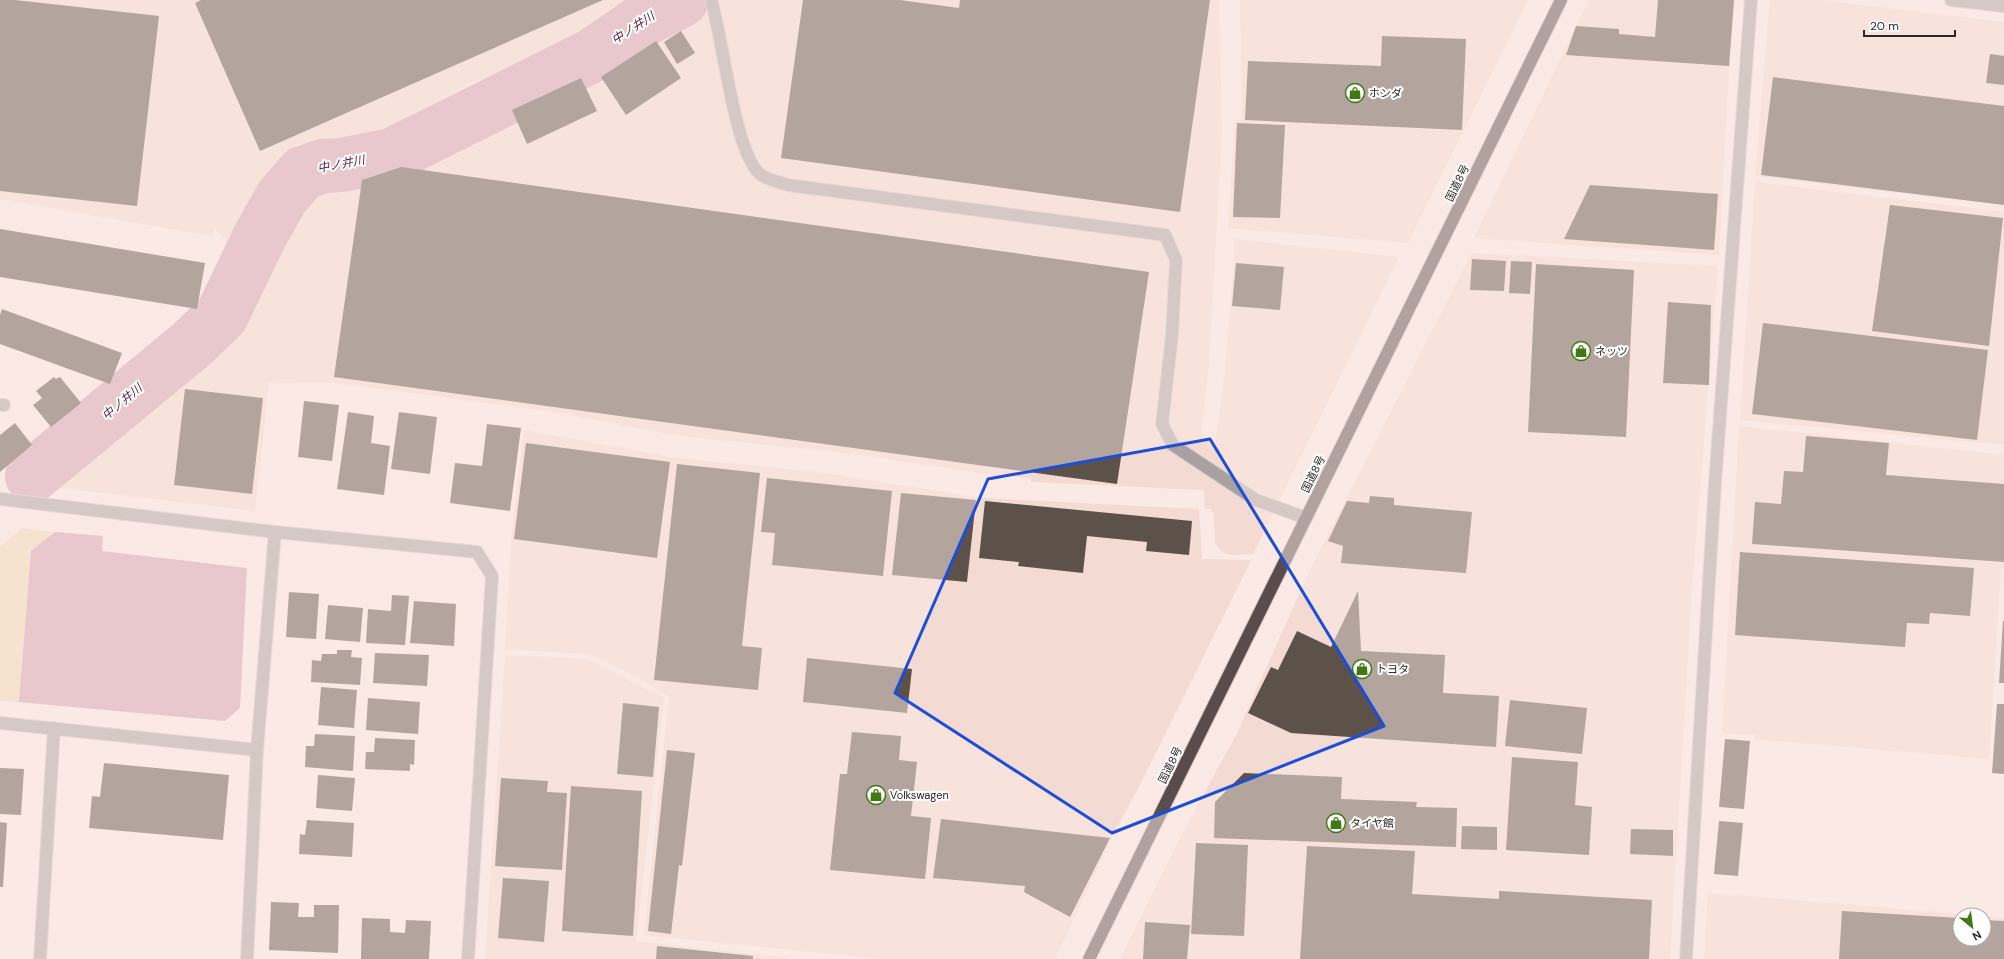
<svg xmlns="http://www.w3.org/2000/svg" width="2004" height="959" font-family="'DM Sans','Noto Sans JP',sans-serif">
	<style>
		.built { fill: #f3dad3 }
		.green { fill: #f3dab9 }
		.water { fill: #d29db1 }
		.lines { fill: none; stroke-linecap: round; stroke-linejoin: round }
		.river { stroke: #d29db1; stroke-width: 54 }
		.building { fill: #5d524a }
		.lane-casing { stroke: #d5c6c2; stroke-width: 14 }
		.street-casing { stroke: #d5c6c2; stroke-width: 14 }
		.highway-casing { stroke: #d5c6c2; stroke-width: 14 }
		.lane { stroke: #a8a0a1; stroke-width: 12 }
		.street { stroke: #a8a0a1; stroke-width: 12 }
		.highway { stroke: #5a4c4c; stroke-width: 12 }
		.marked { fill: none; stroke: #1d4ed8; stroke-width: 3; stroke-linejoin: round }
		.labels { text-anchor: middle; dominant-baseline: central; stroke-width: 4; stroke-linejoin: round; paint-order: stroke }
		.poi-label { font-size: 11px; fill: #2e2726; stroke: #fff; text-anchor: start }
		.street-label { font-size: 11px; fill: #2e2726; stroke: #fff }
		.water-label { font-size: 12px; font-style: italic; fill: #5c1c3a; stroke: #fff }
	</style>
	<rect width="100%" height="100%" fill="#fae9e4"/>
	<path class="built" d="M0,0H632L566,47L471,83L396,124L362,135L298,145L271,175L236,244L222,237L214,227L212,236L0,199Z
		M694,0H1219L1222,133L1209,363L1201,437L1215,446L1225,370L1234,262V239L1399,257L1253,554L1230,555L1222,552L1215,543L1214,517L1211,509H1205L1204,490L1031,482V478L995,475L854,454L672,435L561,413L330,382L269,383L255,511L53,487L230,329L290,214L318,180L400,159L696,17Z
		M1240,0H1528L1408,243L1228,228L1235,120H1242Z
		M1589,0H1735L1729,70L1719,255L1474,238Z
		M1770,0H1819L2004,22V205L1755,176Z
		M1755,182L2004,212V445L1740,420Z
		M1472,253L1718,266L1692,589L1670,959H1120L1180,838L1237,733L1310,570Z
		M1739,426L2004,455V568H2001L1989,759L1755,739V735L1722,733Z
		M524,430L676,458L817,472L983,498L1199,509L1202,559L1251,560L1144,777L1114,833L1055,959H881L644,935L669,697L638,677L589,654L505,649L511,542Z
		M505,655L587,659L664,698L636,941L794,959H485Z
		M1708,893L1971,915H1960V939H1984V916L2004,918V959H1704Z"/>
	<path class="green" d="M22,528L55,532L31,551L19,702L0,701V547Z"/>
	<path class="water" d="M55,532L103,536L102,551L247,568L240,708L225,721L19,702L31,551Z"/>
	<g class="lines">
		<path class="river" d="M32,476L192,344L222,315L260,236L282,197L303,173L323,166L342,165L392,155L593,55L645,19L682,0"/>
	</g>
	<path class="building" d="M0,0H15L159,16L137,206L0,191Z
		M201,0H603L260,151L195,3Z
		M803,0H900L959,8L960,0H1210L1180,212L781,158Z
		M1658,0H1734L1729,66L1566,55L1576,26L1619,29V34L1655,37Z
		M681,31L695,53L677,64L664,42Z
		M1382,36L1466,39L1462,130L1245,120L1248,61L1381,66Z
		M656,41L681,78L626,115L601,77Z
		M1990,54L2004,56V85L1986,83Z
		M1773,77L2004,106V205L1761,175Z
		M581,78L597,111L527,144L512,110Z
		M1237,123L1285,125L1280,218L1233,217Z
		M401,167L1149,272L1117,484L334,377L362,180Z
		M1590,185L1718,194L1714,250L1564,239Z
		M1890,205L2003,218L1989,346L1872,331Z
		M0,229L205,263L197,309L0,277Z
		M1472,259L1506,261L1504,291L1470,290Z
		M1511,261L1532,262L1530,294L1509,293Z
		M1236,263L1284,267L1280,310L1232,306Z
		M1536,264L1634,270L1626,437L1528,432Z
		M1668,302L1711,305L1709,385L1663,383Z
		M2,309L122,353L110,384L0,344V315Z
		M1763,323L1988,350L1977,440L1752,414Z
		M54,377L56,379L60,377L81,403L51,427L33,405L42,398L36,391Z
		M185,389L263,398L252,494L174,485Z
		M304,401L339,405L332,461L298,457Z
		M348,412L374,416L371,443L390,446L384,495L337,489Z
		M399,412L437,417L430,474L391,469Z
		M15,423L32,445L0,472V435Z
		M487,424L521,428L510,511L450,503L455,463L482,466Z
		M1806,436L1889,443L1886,475L2004,484V562L1752,544L1755,502L1781,504L1784,471L1803,472Z
		M526,443L670,462L657,558L514,539Z
		M677,464L760,473L742,646L762,648L758,690L654,680Z
		M767,478L892,491L883,576L772,565L775,533L761,532Z
		M901,493L976,500L967,582L892,575Z
		M1370,496L1394,498V505L1472,512L1466,573L1341,563L1343,546L1328,541L1347,501L1369,503Z
		M985,501L1192,521L1189,555L1146,551L1147,542L1087,536L1083,573L1018,566L1019,562L979,558Z
		M1740,552L1974,568L1970,616L1930,613L1929,624L1907,623L1905,647L1735,635Z
		M1358,591L1361,651L1445,655L1443,693L1499,696L1496,747L1291,733L1248,713L1271,667L1278,670L1297,631L1331,647Z
		M289,592L319,594L316,639L286,637Z
		M392,595L409,596L405,645L366,643L368,609L391,611Z
		M414,601L456,604L454,646L410,643Z
		M328,605L363,608L360,642L325,639Z
		M2003,621H2004V683H1999Z
		M337,650H352L351,657L362,658L360,685L311,682L312,660L321,661L322,654H337Z
		M375,653L429,655L427,686L373,683Z
		M807,658L912,669L907,713L803,702Z
		M321,687L357,690L354,728L318,725Z
		M368,698L420,702L418,734L366,730Z
		M1510,700L1587,708L1582,754L1505,746Z
		M623,703L659,707L653,777L617,774Z
		M1997,704H2004V774L1992,773Z
		M852,732L901,736L899,760L917,762L911,816L931,818L925,879L830,870L840,774H847Z
		M315,734L355,736L353,771L305,767L306,746H314Z
		M375,738L415,740L414,765L410,764V771L365,769L366,752H374Z
		M1725,739L1750,741L1744,809L1719,807Z
		M667,750L695,753L682,866L679,865L671,934L648,931Z
		M1512,757L1578,762L1575,805L1592,807L1589,855L1506,850Z
		M104,763L229,775L223,840L89,828L92,796L100,797Z
		M0,768L24,769L21,815L0,814Z
		M1244,773L1342,777L1341,799L1417,802L1416,807L1457,808L1456,847L1214,838L1215,802Z
		M318,775L355,778L352,811L316,808Z
		M501,778L548,781L547,792L567,793L562,870L495,866Z
		M571,786L642,791L633,936L562,931Z
		M941,819L1110,838L1070,917L1024,892L1025,886L933,878Z
		M307,820L354,823L352,857L299,854L300,834L305,835Z
		M1719,821L1743,823L1738,876L1714,874Z
		M0,822L7,823L3,887H0Z
		M1462,826L1497,827V850L1461,849Z
		M1631,829L1673,830V856L1630,854Z
		M1196,843L1248,845L1244,936L1191,934Z
		M1307,846L1415,851L1412,894L1499,899V891L1652,900L1649,959H1300Z
		M503,878L549,881L544,942L498,938Z
		M271,902L299,903L298,917H314V905H339L338,953L269,950Z
		M1842,911L1960,918V939H1984V920L2004,921V959H1839Z
		M362,918L390,919V932L405,933L406,920L431,921L429,959H361Z
		M1145,922L1190,925L1187,959H1143Z
		M657,946L753,956V959H656Z"/>
	<g class="lines">
		<defs>
			<path id="lane" d="M711,0C723,37 734,152 760,174C767,180 780,182 788,185L1165,235L1176,260L1172,335L1162,424L1173,445L1256,500L1306,518"/>
			<path id="street" d="M1951,0L2004,6
				M0,405H4
				M0,499L275,532L477,552L492,576L468,959
				M0,723L257,750
				M40,959L54,728
				M247,959L257,750L275,532
				M1686,959L1715,483L1751,0"/>
			<path id="highway" d="M1089,959L1561,0"/>
		</defs>
		<use href="#lane" class="lane-casing"/>
		<use href="#street" class="street-casing"/>
		<use href="#highway" class="highway-casing"/>
		<use href="#lane" class="lane"/>
		<use href="#street" class="street"/>
		<use href="#highway" class="highway"/>
	</g>
	<path d="M0 0H2004V959H0ZM1210,439L1384,726L1112,833L895,693L988,479Z" fill="#fae9e4" fill-opacity=".55" fill-rule="evenodd"/>
	<path class="marked" d="M1210,439L1384,726L1112,833L895,693L988,479Z"/>
	<defs>
		<symbol id="shop-ring" viewBox="-11 -11 22 22"><circle r="9.5" fill="#fff" stroke="#3e7911" stroke-width="1.5"/><path d="M-5-2.5h2.3a2.7 3.5 0 0 1 5.4 0H5L5.5 6h-11ZM-1.5-2.5h3a1.5 2.3 0 0 0-3 0Z" fill="#3e7911"/></symbol>
	</defs>
	<g fill-rule="evenodd">
		<use href="#shop-ring" x="1344" y="82" width="22" height="22"/>
		<use href="#shop-ring" x="1570" y="340" width="22" height="22"/>
		<use href="#shop-ring" x="1351" y="658" width="22" height="22"/>
		<use href="#shop-ring" x="865" y="784" width="22" height="22"/>
		<use href="#shop-ring" x="1325" y="812" width="22" height="22"/>
	</g>
	<g class="labels">
		<g class="poi-label">
			<text x="1369" y="93">ホンダ</text>
			<text x="1595" y="351">ネッツ</text>
			<text x="1376" y="669">トヨタ</text>
			<text x="890" y="795">Volkswagen</text>
			<text x="1350" y="823">タイヤ館</text>
		</g>
		<g class="street-label">
			<text transform="translate(1457 183) rotate(-64)">国道8号</text>
			<text transform="translate(1313 474) rotate(-64)">国道8号</text>
			<text transform="translate(1170 765) rotate(-64)">国道8号</text>
		</g>
		<g class="water-label">
			<text transform="translate(633 28) rotate(-33)">中ノ井川</text>
			<text transform="translate(341 164) rotate(-11)">中ノ井川</text>
			<text transform="translate(122 402) rotate(-40)">中ノ井川</text>
		</g>
	</g>
	<g transform="translate(1972 927) rotate(151)"><circle r="19" fill="#ffffff" stroke="#aba9a8"/>
	<path d="M0-3L7 15L0 10L-7 15Z" fill="#3e7911"/>
	<text y="-6" font-size="11" font-weight="bold" text-anchor="middle" fill="#2e2726">N</text>
	</g>
	<path d="M1864 30v6h91v-6" fill="none" stroke="#2e2726" stroke-width="2"/>
	<text x="1870" y="30" font-size="12" fill="#2e2726" stroke="#ffffff" stroke-width="3" paint-order="stroke">20 m</text>
</svg>
